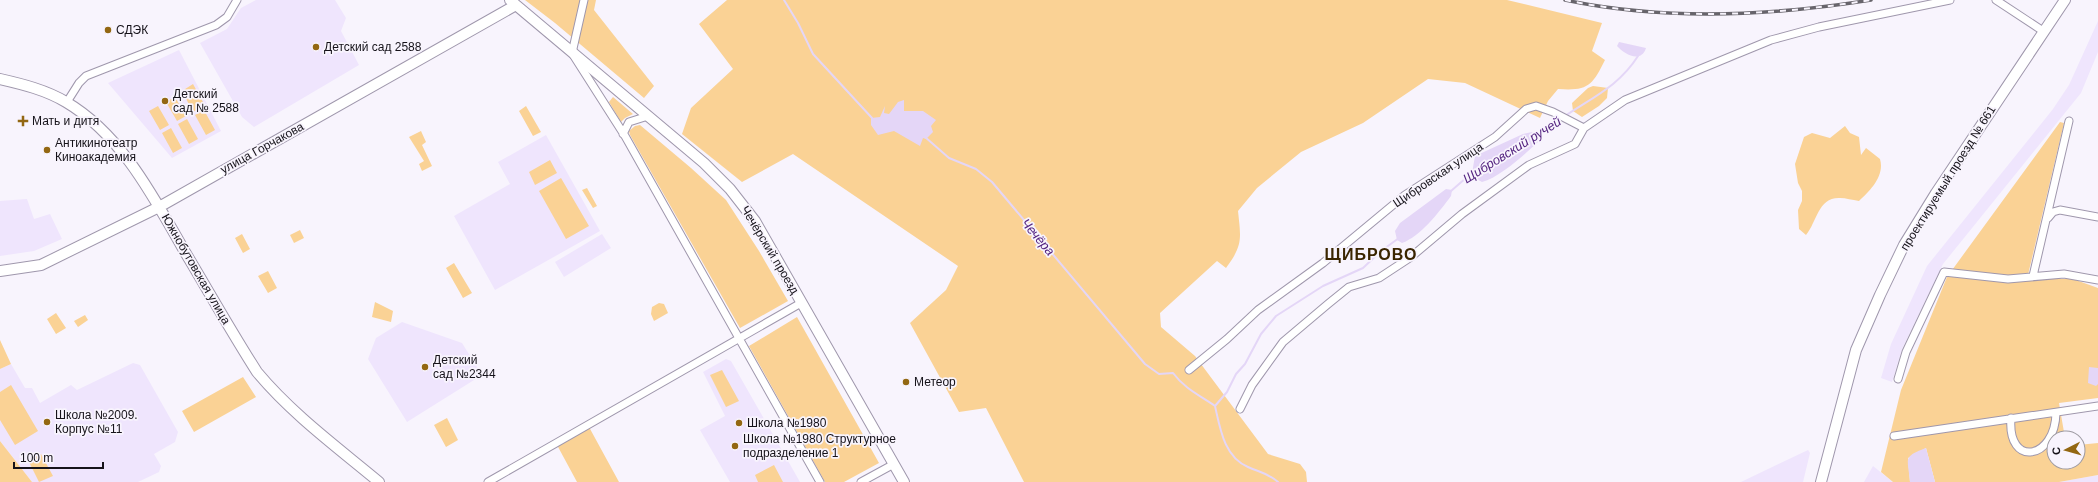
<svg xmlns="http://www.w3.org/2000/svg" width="2098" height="482" font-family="Arial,sans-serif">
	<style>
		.built { fill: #efe5fd }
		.green { fill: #fad295 }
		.water { fill: #e4d6f7 }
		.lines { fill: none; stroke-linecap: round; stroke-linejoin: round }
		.stream { stroke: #e4d6f7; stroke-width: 2 }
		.street-casing { stroke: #9f97ac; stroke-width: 9 }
		.secondary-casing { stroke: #9f97ac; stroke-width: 12 }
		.street { stroke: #fff; stroke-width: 7 }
		.secondary { stroke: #fff; stroke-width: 10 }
		.rail-casing { stroke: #67646b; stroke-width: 3.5 }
		.rail { stroke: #f8f4fd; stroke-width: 2; stroke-dasharray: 6; stroke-linecap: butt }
		.poi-dot { fill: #936712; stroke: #f8f4fd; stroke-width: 1.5 }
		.labels { text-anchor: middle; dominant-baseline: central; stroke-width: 3.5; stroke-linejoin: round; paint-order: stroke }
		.poi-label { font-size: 12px; fill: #151219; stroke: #f8f4fd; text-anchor: start }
		.street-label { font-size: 12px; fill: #151219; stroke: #f8f4fd }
		.water-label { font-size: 13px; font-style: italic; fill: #542480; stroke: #f8f4fd }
		.district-label { font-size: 16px; font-weight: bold; letter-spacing: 1px; fill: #3a2500; stroke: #f8f4fd }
	</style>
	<rect width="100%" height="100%" fill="#f8f4fd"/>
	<path class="built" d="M256,0H335L346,18L341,31L359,65L254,127L242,117L200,43L227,29L241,8Z
		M2098,21V52L2081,93L1943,264L1902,349L1892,382L1881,378L1891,344L1927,266L2053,109L2069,85Z
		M179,50L221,131L172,158L108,83Z
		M546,135L600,231L495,290L454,216L510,184L498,162Z
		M27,199L34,219L50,214L62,239L34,251L0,256V201Z
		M602,234L611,248L564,277L555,262Z
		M402,322L462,343L482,375L407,422L368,359L376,338Z
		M726,359L731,361L800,482H730L700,430L725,416L703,372Z
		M133,363L140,365L178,432L175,442L154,454L161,466L159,472L138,482H32L0,441V369L11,364L25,388H32L40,403L71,385L77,390Z
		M1808,450L1810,453L1803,482H1741Z
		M1873,466L1893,482H1864Z
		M2098,475V482H2059Z"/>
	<path class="green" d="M525,0H596L594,10L654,86L644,98L555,23Z
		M727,0H1507L1602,23L1592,51L1605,60C1592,86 1588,91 1558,89L1548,101L1540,118L1465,83L1428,79L1363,123L1301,152L1257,188L1238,211C1241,239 1243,245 1226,268L1217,261L1160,313L1161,327L1195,356L1268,454L1300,464L1306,472L1307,482H1024L986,408L959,412L910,323L946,290L958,266L793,154L742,182L682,134L691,108L733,69L699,24Z
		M193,84L203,102L200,103L202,107L193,112L182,91Z
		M1593,86L1608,88L1607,98L1599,106L1582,117L1573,111L1572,103L1588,88Z
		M175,97L186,116L177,121L166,102Z
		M613,97L633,114L625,118L621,122L609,102Z
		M158,106L169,125L160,130L149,111Z
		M526,106L541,132L533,136L519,111Z
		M204,110L215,130L206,135L195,115Z
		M187,119L198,139L189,144L178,124Z
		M2060,122L2064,123L2027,279H2073L2098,288V398L2059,403L2065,438H2054V462H2078V445L2098,443V475L2059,482H1935L1926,448L1908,458L1910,482H1893L1881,472L1901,390L1947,277Z
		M640,125L691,168L726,200L759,251L788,301L740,328L630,135L629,131L635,126Z
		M1845,126L1850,133L1859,137L1861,155L1866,148L1880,159C1885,176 1870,191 1859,201C1852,200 1846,198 1840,198C1818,197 1817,222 1806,235L1799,229L1798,210L1802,201V191L1798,183L1795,164L1804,137L1812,133L1830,138Z
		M171,128L182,148L173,153L162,133Z
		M421,131L426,142L422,145L432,166L422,171L419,164L424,161L409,137Z
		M550,160L557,173L535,185L529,172Z
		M561,178L589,226L566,239L539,191Z
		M587,188L597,206L593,208L582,190Z
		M300,230L304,238L294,243L290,235Z
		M242,234L250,249L243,253L235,238Z
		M454,263L472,293L463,298L446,268Z
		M268,271L277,288L268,293L258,276Z
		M375,302L393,311L391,322L372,317Z
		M659,303L664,304L668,313L654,321L651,314L652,307Z
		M56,313L66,328L56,334L47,319Z
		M85,315L88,320L78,327L74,321Z
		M797,317L879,463L844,482H825L749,346Z
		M0,340L11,364L0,369Z
		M722,370L739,401L726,407L710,375Z
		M243,377L256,397L194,432L182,411Z
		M11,385L38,431L15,445L0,420V392Z
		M447,418L458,440L446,447L434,425Z
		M589,427L619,482H577L557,445Z
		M0,441L32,482H0Z
		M41,454L53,476L39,482L28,460Z
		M774,465L783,482H758L755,475Z"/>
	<path class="water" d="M1619,42L1646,48C1641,64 1624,54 1617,46Z
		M904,100V111H923L936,120L931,126L933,132L926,139L923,138L920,146L894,131L878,135L871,125V118L880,117L885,106L884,113L889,114L898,102Z
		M1532,132L1538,135V142C1524,155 1500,177 1482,182L1475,178L1472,173L1475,156L1523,134Z
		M1446,189L1452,190L1451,196C1440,211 1420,237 1402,243L1397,240L1395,231L1400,223Z
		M2089,367L2098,368V384L2096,386L2088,383Z
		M1926,448L1935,482H1910C1908,458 1902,457 1926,448Z"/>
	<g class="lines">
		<path class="stream" d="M784,0L798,23L813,54L872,118
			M1565,116C1593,97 1619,86 1638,56
			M1537,136L1561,119
			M925,137L949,158L976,169L992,182L1145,364L1159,374L1173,373C1185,389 1199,395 1215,406C1220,428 1224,457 1248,467C1259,472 1268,473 1278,482
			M1451,191L1474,171
			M1215,406L1227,392L1236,374L1245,364L1261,334L1276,316L1323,286L1363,268L1381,251L1399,238"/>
		<defs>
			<path id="street" d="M584,0L572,53L625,136L820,482
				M1996,0L2043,31
				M67,102L79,83L86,76L216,25L227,17L237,0
				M623,134L629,122L648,116
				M2048,218L2053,212L2060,210L2098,217
				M2033,276L2069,121
				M1189,370L1227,339L1258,310L1323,263L1405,195L1495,137L1526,109L1536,106L1553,112L1584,128
				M1898,379L1906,352L1944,272L2008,279L2064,274L2098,280
				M1240,409L1252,385L1283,342L1328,304L1349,287L1379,278L1411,257L1462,214L1529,165L1575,144L1584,128L1625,100L1771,40L1819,27L1950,0
				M2011,418C2007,468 2055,460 2056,413
				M1894,436L2098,406
				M488,482L801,303
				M861,482L894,464"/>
			<path id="secondary" d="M510,0L704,163L730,189L755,221L904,482
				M0,79C22,84 46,90 66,102C122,135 154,198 185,252C209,292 232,333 257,372C292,414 337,447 379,482
				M0,271L41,265L159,207L516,5
				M1821,482L1856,350L1880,295L1904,245L1936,193L2065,0"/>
		</defs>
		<use href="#street" class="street-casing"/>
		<use href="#secondary" class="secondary-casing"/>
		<use href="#street" class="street"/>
		<use href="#secondary" class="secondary"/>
		<defs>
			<path id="rail" d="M1565,0C1665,21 1771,16 1871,0"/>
		</defs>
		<use href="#rail" class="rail-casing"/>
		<use href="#rail" class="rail"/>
	</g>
	<g class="poi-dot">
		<circle cx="108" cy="30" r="4"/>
		<circle cx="316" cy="47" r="4"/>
		<circle cx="165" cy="101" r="4"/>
		<path d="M21 115h4v4h4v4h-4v4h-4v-4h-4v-4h4z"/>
		<circle cx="47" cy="150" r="4"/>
		<circle cx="425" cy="367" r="4"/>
		<circle cx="906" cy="382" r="4"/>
		<circle cx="47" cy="422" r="4"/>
		<circle cx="739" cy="423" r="4"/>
		<circle cx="735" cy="446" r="4"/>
	</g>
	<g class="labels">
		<g class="poi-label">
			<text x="116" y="30">СДЭК</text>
			<text x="324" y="47">Детский сад 2588</text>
			<text x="173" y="94">Детский<tspan x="173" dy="14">сад № 2588</tspan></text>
			<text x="32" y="121">Мать и дитя</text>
			<text x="55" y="143">Антикинотеатр<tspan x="55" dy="14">Киноакадемия</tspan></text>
			<text x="433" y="360">Детский<tspan x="433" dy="14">сад №2344</tspan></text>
			<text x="914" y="382">Метеор</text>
			<text x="55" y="415">Школа №2009.<tspan x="55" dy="14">Корпус №11</tspan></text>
			<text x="747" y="423">Школа №1980</text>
			<text x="743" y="439">Школа №1980 Структурное<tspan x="743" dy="14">подразделение 1</tspan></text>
		</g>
		<g class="street-label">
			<text transform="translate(262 148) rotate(-29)">улица Горчакова</text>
			<text transform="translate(1438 175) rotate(-34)">Щибровская улица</text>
			<text transform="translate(1948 178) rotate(-58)">проектируемый проезд № 661</text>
			<text transform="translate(770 250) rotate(59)">Чечёрский проезд</text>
			<text transform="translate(196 269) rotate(60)">Южнобутовская улица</text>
		</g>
		<g class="water-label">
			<text transform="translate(1512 150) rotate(-32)">Щибровский ручей</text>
			<text transform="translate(1038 237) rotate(50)">Чечёра</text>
		</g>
		<g class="district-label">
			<text x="1371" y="254">ЩИБРОВО</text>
		</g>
	</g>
	<g transform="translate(2066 450) rotate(264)"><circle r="19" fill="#f8f4fd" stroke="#9d9aa2"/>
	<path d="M0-3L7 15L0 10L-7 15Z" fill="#936712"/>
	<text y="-6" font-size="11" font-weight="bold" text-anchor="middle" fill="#151219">С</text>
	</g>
	<path d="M14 462v6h89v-6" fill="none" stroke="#151219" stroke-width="2"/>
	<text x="20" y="462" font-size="12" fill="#151219" stroke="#f8f4fd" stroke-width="3" paint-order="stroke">100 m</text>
</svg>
